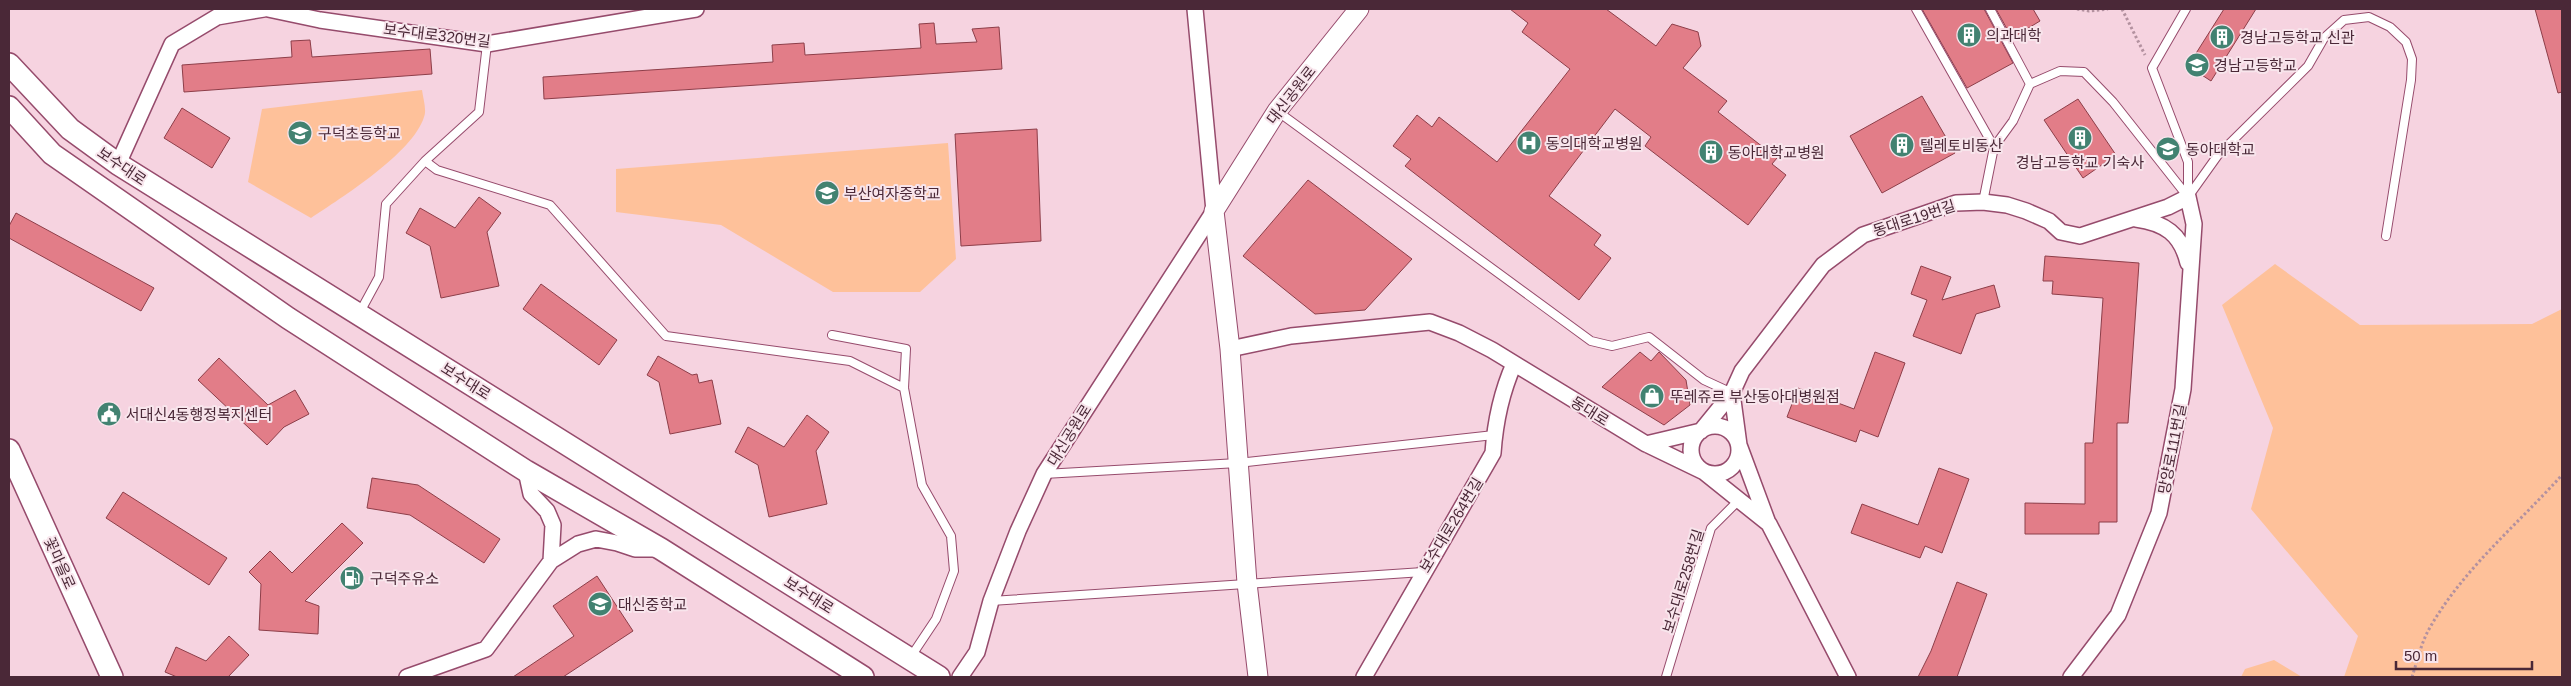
<svg xmlns="http://www.w3.org/2000/svg" width="2571" height="686" font-family="Helvetica,'Noto Sans KR',sans-serif">
	<style>
		.green { fill: #fec19a }
		.building { fill: #e27d88; stroke: #8d3e49 }
		.lines { fill: none; stroke-linecap: round; stroke-linejoin: round }
		.service-casing { stroke: #964b6c; stroke-width: 10 }
		.minor-casing { stroke: #964b6c; stroke-width: 18 }
		.tertiary-casing { stroke: #964b6c; stroke-width: 21 }
		.secondary-casing { stroke: #964b6c; stroke-width: 24 }
		.path { stroke: #b3919f; stroke-width: 3; stroke-dasharray: 2.5 2.5; stroke-linecap: butt }
		.service { stroke: #fff; stroke-width: 8 }
		.minor { stroke: #fff; stroke-width: 15 }
		.tertiary { stroke: #fff; stroke-width: 19 }
		.secondary { stroke: #fff; stroke-width: 21 }
		.labels { text-anchor: middle; dominant-baseline: central; stroke-width: 4; stroke-linejoin: round; paint-order: stroke }
		.street-label { font-size: 15px; fill: #4a2837; stroke: #f8e5ec }
		.poi-label { font-size: 15px; fill: #4a2837; stroke: #f8e5ec; text-anchor: start }
	</style>
	<rect width="100%" height="100%" fill="#f6d3e0"/>
	<path class="green" d="M422,90C423,98 427,110 424,117C413,153 341,198 311,218L248,182L262,109Z
		M948,143L956,259L920,292H833L721,225L616,212V169Z
		M2275,264L2360,325L2532,324L2562,309V677H2344L2358,636L2251,509L2273,428L2222,305Z
		M2274,660L2302,677H2241L2245,669Z"/>
	<path class="building" d="M1510,9H1606L1656,46L1672,24L1698,32L1701,46L1683,68L1727,101L1718,112L1777,158L1772,164L1786,175L1748,225L1645,146L1651,137L1615,109L1549,196L1601,235L1594,245L1611,258L1579,300L1405,166L1411,159L1393,146L1417,115L1432,127L1439,117L1497,162L1570,69L1522,32L1528,23Z
		M1922,9H1984L2013,63L1967,88Z
		M1996,9H2033L2040,21L2012,38Z
		M2224,9H2256L2211,81L2188,66Z
		M2535,9H2562V92L2558,93Z
		M934,23L936,44L977,42L972,29L999,27L1002,69L544,99L543,77L773,62L772,45L804,43L805,55L921,48L919,24Z
		M310,40L312,57L430,49L432,74L184,92L182,65L292,57L291,41Z
		M1922,96L1955,153L1882,193L1850,136Z
		M2078,99L2116,155L2083,178L2044,120Z
		M182,108L230,138L212,168L164,138Z
		M1037,129L1041,241L961,246L955,134Z
		M1308,180L1412,259L1365,310L1315,314L1243,256Z
		M479,197L501,213L487,232L499,286L441,298L430,246L406,233L420,208L455,228Z
		M16,213L154,288L141,311L9,238V226Z
		M2045,256L2139,263L2128,423H2117V522H2099V534H2025V503L2085,504V443H2093L2103,298L2052,294L2053,281H2043Z
		M1921,266L1951,277L1942,300L1994,285L2000,307L1976,314L1961,354L1913,336L1927,300L1911,294Z
		M541,284L617,340L599,365L523,309Z
		M1640,352L1651,361L1659,352L1686,380L1690,405L1664,425L1602,387Z
		M1875,352L1905,363L1878,437L1860,430L1856,442L1787,417L1798,388L1854,409Z
		M658,356L692,375L697,374L699,383L712,380L721,424L670,434L659,382L647,375Z
		M219,358L268,405L295,390L309,414L284,427L267,445L198,380Z
		M807,415L829,432L816,451L827,504L769,517L758,465L735,452L748,427L784,447Z
		M1939,468L1969,479L1942,553L1925,546L1920,558L1851,533L1862,504L1918,525Z
		M372,478L418,485L500,539L484,563L410,515L367,508Z
		M123,492L227,558L209,585L106,518Z
		M342,523L363,543L305,601L319,606L318,634L259,630L261,584L249,572L270,551L292,573Z
		M597,576L633,631L563,677H513L574,636L553,606Z
		M1957,582L1987,594L1957,677H1918L1931,651Z
		M229,636L249,655L228,677H177L165,672L176,647L206,661Z"/>
	<g class="lines">
		<defs>
			<path id="service" d="M1916,9L1994,147
				M2186,9L2152,68L2188,162V197
				M2030,84L2060,71L2084,72L2113,102L2188,197
				M1277,111L1591,341L1612,346L1649,337L1704,380L1732,393
				M425,161L437,170L550,205L666,336L850,361L904,388
				M2188,197L2218,155L2308,66L2324,38L2344,20L2369,17L2390,27L2406,42L2412,59L2411,80L2386,236
				M1983,202L1994,147L2013,121L2030,84L1990,9
				M360,312L379,277L386,204L425,161L479,112L487,44
				M832,335L906,349L904,388L922,485L951,536L954,571L936,619L910,658
				M1044,474L1238,463L1494,435
				M991,601L1423,572
				M1666,677L1711,528L1739,500"/>
			<path id="minor" d="M268,9L320,20L487,44L696,9
				M118,164L172,44L217,17L264,9
				M2136,219C2165,223 2181,234 2188,263
				M1230,349L1291,336L1430,322L1459,333L1492,350L1646,444L1704,472L1769,524L1848,677
				M1732,393L1739,445L1768,523
				M1691 450a24 24 0 1 1 48 0a24 24 0 1 1-48 0Z
				M1646,444L1701,431L1732,393L1742,371L1823,265L1863,235L1956,203L1983,202L2007,205L2026,211L2049,221L2061,232L2080,236L2168,207L2188,197L2194,224L2183,389L2159,513L2118,615L2071,677
				M526,471L531,494L547,511L553,525L551,561
				M407,677L486,649L551,561L578,544L596,539L617,543L635,549H659
				M960,677L977,652L991,601L1018,531L1044,474L1214,211L1195,9
				M1364,677L1493,453C1495,424 1502,391 1514,364"/>
			<path id="tertiary" d="M1258,677L1247,583L1230,349L1214,211L1277,111L1359,9"/>
			<path id="secondary" d="M9,64L70,129L118,164L939,677
				M9,107L52,154L288,318L526,471L661,549L863,677
				M9,450L112,677"/>
		</defs>
		<use href="#service" class="service-casing"/>
		<use href="#minor" class="minor-casing"/>
		<use href="#tertiary" class="tertiary-casing"/>
		<use href="#secondary" class="secondary-casing"/>
		<path class="path" d="M2077,9L2089,11L2108,9
			M2122,9L2145,55
			M2412,677C2417,662 2421,644 2428,631C2461,571 2517,525 2562,475"/>
		<use href="#service" class="service"/>
		<use href="#minor" class="minor"/>
		<use href="#tertiary" class="tertiary"/>
		<use href="#secondary" class="secondary"/>
	</g>
	<defs>
		<symbol id="building-disc" viewBox="-11 -11 22 22"><circle r="9.5" fill="#428271" stroke="#f8e5ec"/><path d="M-4-6H4V6H1V3H-1V6H-4ZM-2.5-4.3h1.7v1.8h-1.7ZM.8-4.3h1.7v1.8H.8ZM-2.5-1h1.7V.8h-1.7ZM.8-1h1.7V.8H.8Z" fill="#fff"/></symbol>
		<symbol id="school-disc" viewBox="-11 -11 22 22"><circle r="9.5" fill="#428271" stroke="#f8e5ec"/><path d="M0-5L7-2L0 1L-7-2ZM-4 1L0 2.5L4 1V4Q0 6-4 4Z" fill="#fff"/></symbol>
		<symbol id="hospital-disc" viewBox="-11 -11 22 22"><circle r="9.5" fill="#428271" stroke="#f8e5ec"/><path d="M-5-5h3v3.5h4V-5h3V5h-3V1.5h-4V5h-3Z" fill="#fff"/></symbol>
		<symbol id="university-disc" viewBox="-11 -11 22 22"><circle r="9.5" fill="#428271" stroke="#f8e5ec"/><path d="M0-5L7-2L0 1L-7-2ZM-4 1L0 2.5L4 1V4Q0 6-4 4Z" fill="#fff"/></symbol>
		<symbol id="shop-disc" viewBox="-11 -11 22 22"><circle r="9.5" fill="#428271" stroke="#f8e5ec"/><path d="M-5-2.5h2.3a2.7 3.5 0 0 1 5.4 0H5L5.5 6h-11ZM-1.5-2.5h3a1.5 2.3 0 0 0-3 0Z" fill="#fff"/></symbol>
		<symbol id="civic-disc" viewBox="-11 -11 22 22"><circle r="9.5" fill="#428271" stroke="#f8e5ec"/><path d="M-.6-6.5H3V-4.5H.6V-3L4-1V1h2V6H-6V1h2V-1L-.6-3ZM-1.2 2.5V6h2.4V2.5Z" fill="#fff"/></symbol>
		<symbol id="fuel-disc" viewBox="-11 -11 22 22"><circle r="9.5" fill="#428271" stroke="#f8e5ec"/><path d="M-5.5-6h7V0h2V4h1.3V-2.5L3-4.5l.8-.8L6-3V5H2.5V1h-1V6h-7ZM-4.2-4.7v3.2H.2V-4.7Z" fill="#fff"/></symbol>
	</defs>
	<g fill-rule="evenodd">
		<use href="#building-disc" x="1955" y="21" width="28" height="28"/>
		<use href="#building-disc" x="2208" y="23" width="28" height="28"/>
		<use href="#school-disc" x="2183" y="51" width="28" height="28"/>
		<use href="#school-disc" x="286" y="119" width="28" height="28"/>
		<use href="#building-disc" x="2066" y="124" width="28" height="28"/>
		<use href="#hospital-disc" x="1515" y="129" width="28" height="28"/>
		<use href="#building-disc" x="1888" y="131" width="28" height="28"/>
		<use href="#university-disc" x="2154" y="135" width="28" height="28"/>
		<use href="#building-disc" x="1697" y="138" width="28" height="28"/>
		<use href="#school-disc" x="813" y="179" width="28" height="28"/>
		<use href="#shop-disc" x="1638" y="382" width="28" height="28"/>
		<use href="#civic-disc" x="95" y="400" width="28" height="28"/>
		<use href="#fuel-disc" x="338" y="564" width="28" height="28"/>
		<use href="#school-disc" x="586" y="590" width="28" height="28"/>
	</g>
	<g class="labels">
		<g class="street-label">
			<text transform="translate(437 35) rotate(7)">보수대로320번길</text>
			<text transform="translate(1291 95) rotate(-52)">대신공원로</text>
			<text transform="translate(122 166) rotate(34)">보수대로</text>
			<text transform="translate(1914 218) rotate(-18)">동대로19번길</text>
			<text transform="translate(466 381) rotate(32)">보수대로</text>
			<text transform="translate(1590 411) rotate(32)">동대로</text>
			<text transform="translate(1069 435) rotate(-58)">대신공원로</text>
			<text transform="translate(2172 449) rotate(-79)">망양로111번길</text>
			<text transform="translate(1451 525) rotate(-59)">보수대로264번길</text>
			<text transform="translate(60 563) rotate(66)">꽃마을로</text>
			<text transform="translate(1683 581) rotate(-73)">보수대로258번길</text>
			<text transform="translate(809 595) rotate(32)">보수대로</text>
		</g>
		<g class="poi-label">
			<text x="1986" y="35">의과대학</text>
			<text x="2240" y="37">경남고등학교 신관</text>
			<text x="2214" y="65">경남고등학교</text>
			<text x="318" y="133">구덕초등학교</text>
			<text x="1546" y="143">동의대학교병원</text>
			<text x="1920" y="145">텔레토비동산</text>
			<text x="2186" y="149">동아대학교</text>
			<text x="1728" y="152">동아대학교병원</text>
			<text x="2080" y="162" text-anchor="middle">경남고등학교 기숙사</text>
			<text x="844" y="193">부산여자중학교</text>
			<text x="1670" y="396">뚜레쥬르 부산동아대병원점</text>
			<text x="126" y="414">서대신4동행정복지센터</text>
			<text x="370" y="578">구덕주유소</text>
			<text x="618" y="604">대신중학교</text>
		</g>
	</g>
	<rect width="2571" height="686" fill="none" stroke="#4a2837" stroke-width="20"/>
	<path d="M2396 661v8h136v-8" fill="none" stroke="#4a2837" stroke-width="2.5"/>
	<text x="2404" y="661" font-size="15" fill="#4a2837" stroke="#f8e5ec" stroke-width="4" paint-order="stroke">50 m</text>
</svg>
